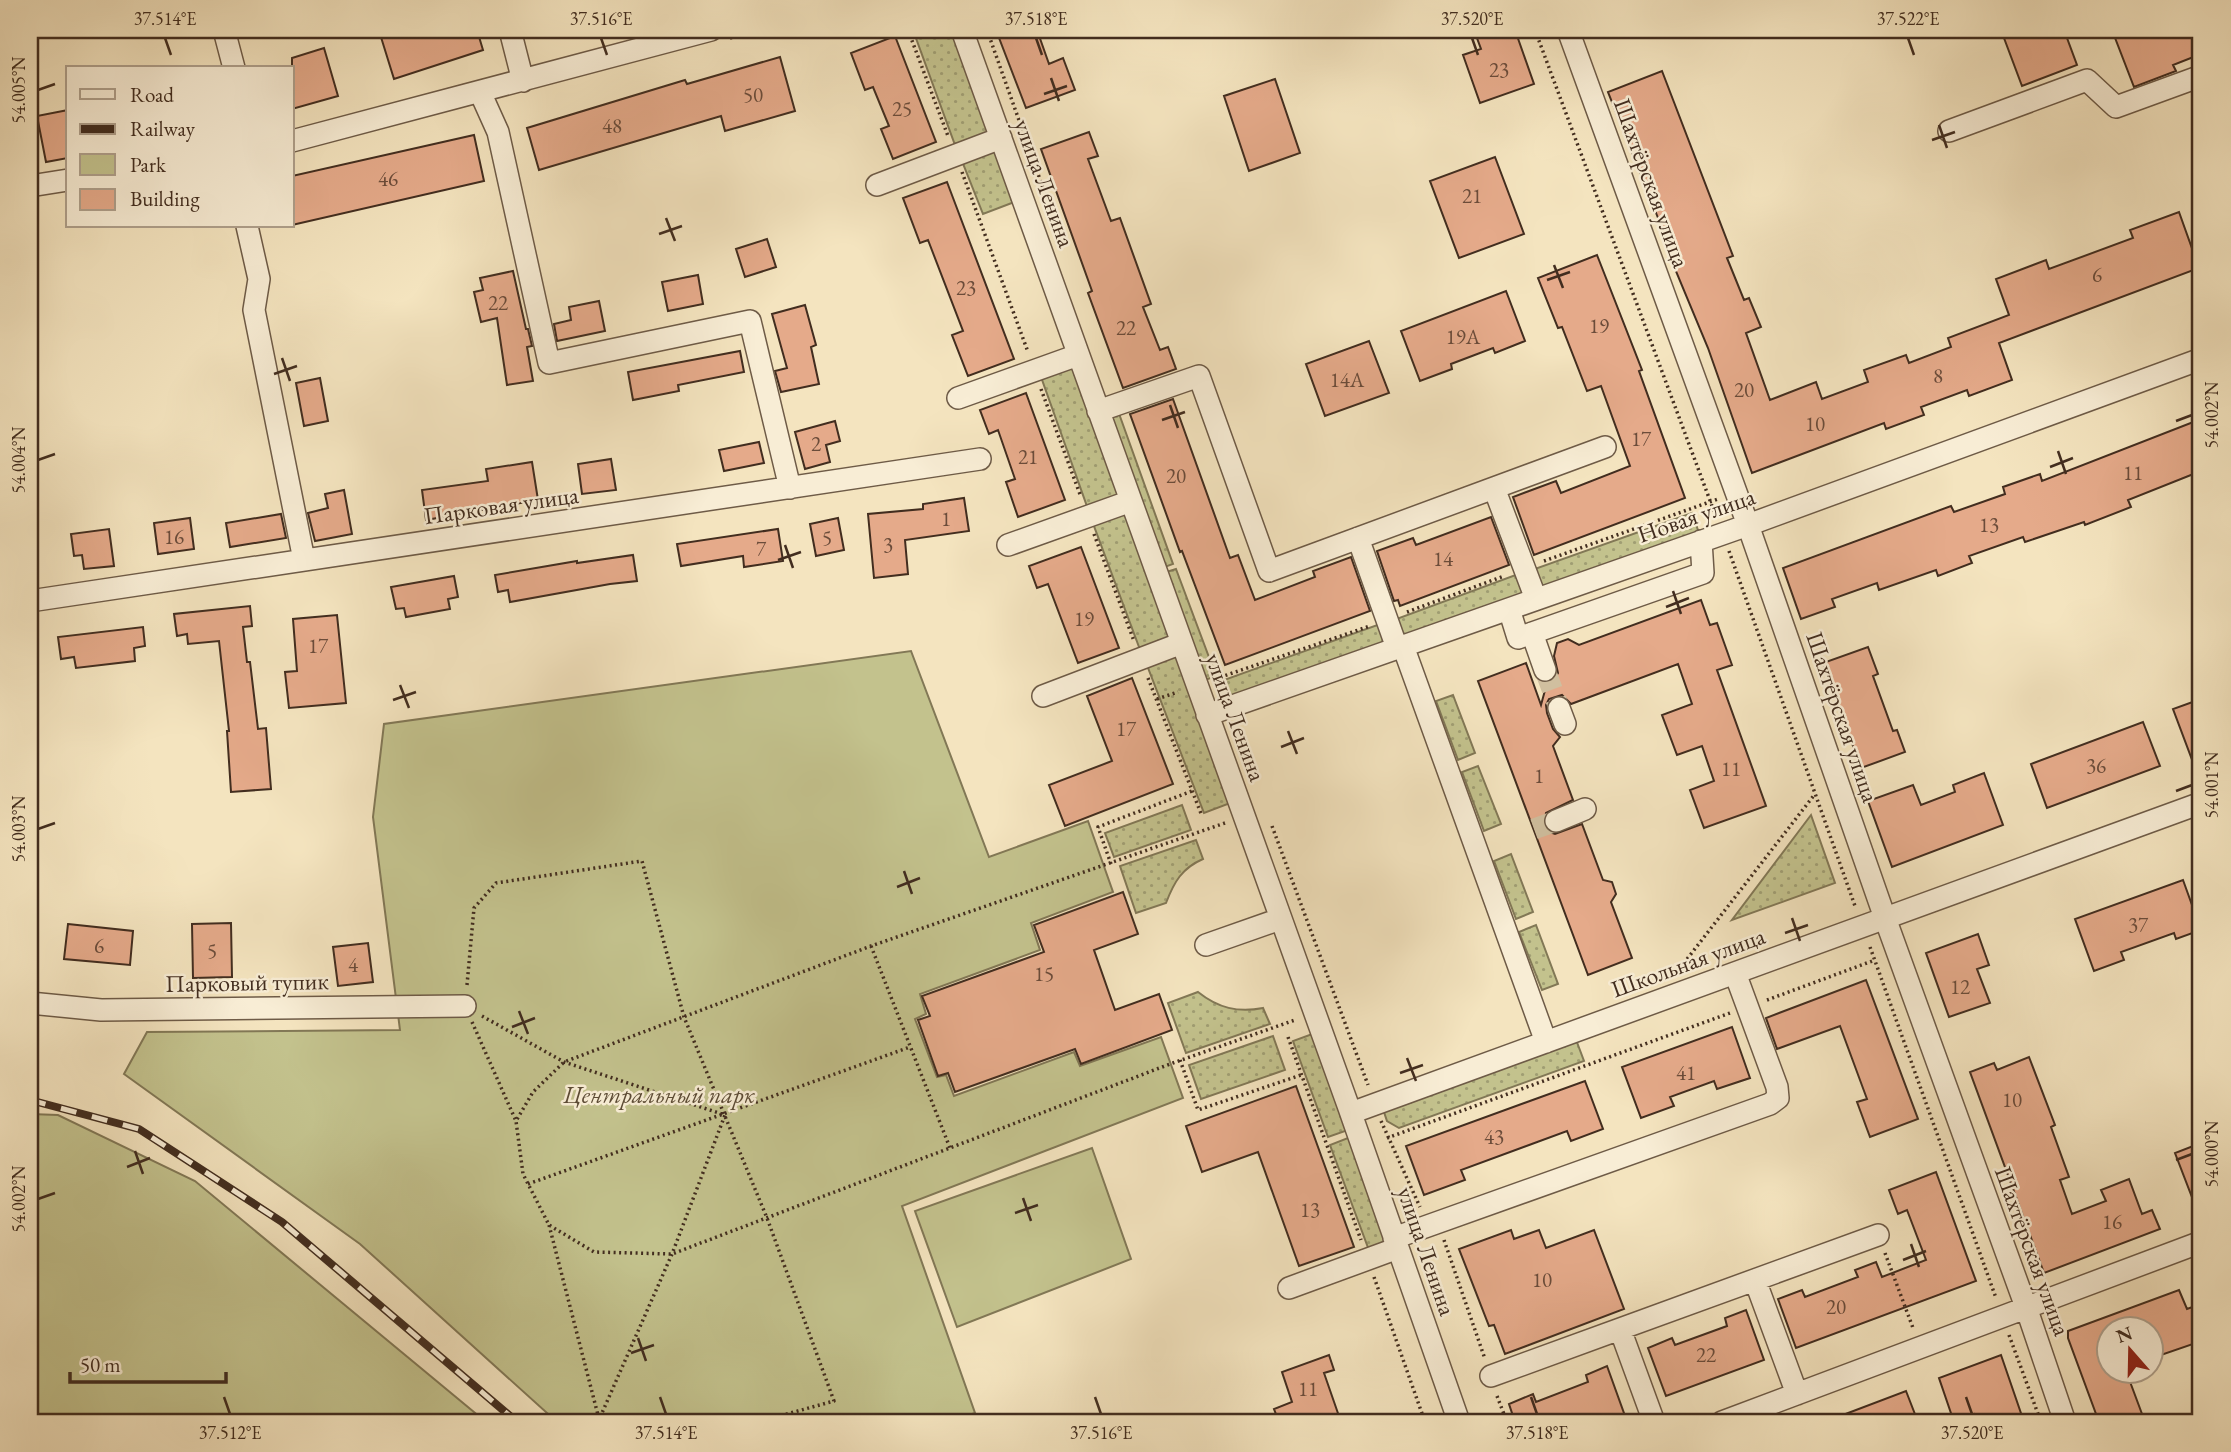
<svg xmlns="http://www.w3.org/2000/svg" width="2231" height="1452" font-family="'EB Garamond',serif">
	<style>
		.grass { fill: url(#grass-dots); stroke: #827856; stroke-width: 2 }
		.park { fill: #c3c28d; stroke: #827856; stroke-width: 2 }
		.building { fill: #e5aa8a; stroke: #422d1f; stroke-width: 2 }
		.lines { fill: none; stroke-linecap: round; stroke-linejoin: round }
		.minor-tunnel { stroke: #d0bf9f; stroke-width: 21; stroke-dasharray: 21 10; stroke-linecap: butt }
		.minor-casing { stroke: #6e5b47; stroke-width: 24 }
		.path { stroke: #422d1f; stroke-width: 3.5; stroke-dasharray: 2 3.5; stroke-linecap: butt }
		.minor { stroke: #f8edd5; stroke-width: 21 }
		.rail-casing { stroke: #422d1f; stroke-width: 8 }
		.rail { stroke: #f8edd5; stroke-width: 5; stroke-dasharray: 16; stroke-linecap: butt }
		.ticks { fill: none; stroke: #422d1f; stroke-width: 2.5 }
		.labels { text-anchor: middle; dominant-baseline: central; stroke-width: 5; stroke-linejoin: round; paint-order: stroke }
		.number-label { font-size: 21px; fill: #6b4c3a }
		.street-label { font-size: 24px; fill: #422d1f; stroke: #f8edd5 }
		.park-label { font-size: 24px; font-style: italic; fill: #5c4b35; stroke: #f8edd5 }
		.neatline { fill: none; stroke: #422d1f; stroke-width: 2.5 }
		.ticks-label { font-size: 18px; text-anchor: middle; fill: #422d1f }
	</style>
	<defs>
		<pattern id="grass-dots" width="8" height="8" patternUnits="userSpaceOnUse" patternTransform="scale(1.75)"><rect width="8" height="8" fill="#c3c28d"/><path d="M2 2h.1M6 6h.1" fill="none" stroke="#a09e73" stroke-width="1.8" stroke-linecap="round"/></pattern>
	</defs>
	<rect width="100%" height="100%" fill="#f4e4bf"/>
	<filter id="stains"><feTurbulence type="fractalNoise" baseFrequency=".00286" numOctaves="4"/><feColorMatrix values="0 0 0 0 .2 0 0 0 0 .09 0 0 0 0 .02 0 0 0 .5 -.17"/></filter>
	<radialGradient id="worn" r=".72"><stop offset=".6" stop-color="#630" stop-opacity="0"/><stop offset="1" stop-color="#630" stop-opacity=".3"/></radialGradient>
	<path class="grass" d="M913,30H956L994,132L955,145Z
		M998,147L1017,201L983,214L962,161Z
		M1074,362L1123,499L1089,512L1040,374Z
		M1117,408L1173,564L1159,569L1102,413Z
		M1126,506L1175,643L1142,655L1091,518Z
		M1692,513L1700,536L1537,592L1529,571Z
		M1176,569L1216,676L1200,682L1160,574Z
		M1521,573L1530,596L1399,643L1391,621Z
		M1383,623L1392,646L1232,703L1224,680Z
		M1177,648L1233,802L1204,813L1145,660Z
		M1453,695L1475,753L1458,760L1436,701Z
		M1478,766L1501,824L1484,831L1462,772Z
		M1182,805L1191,830L1114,857L1105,833Z
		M1811,815L1835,883L1732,920Z
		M1196,840L1203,859C1182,868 1174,882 1166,903L1136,913L1120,866Z
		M1511,854L1533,912L1516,919L1494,861Z
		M1536,925L1558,984L1542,990L1519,932Z
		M1198,992C1218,1008 1238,1013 1263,1008L1270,1024L1186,1053L1168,1003Z
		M1315,1033L1351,1129L1328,1137L1293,1041Z
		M1273,1036L1285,1070L1201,1099L1189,1065Z
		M1575,1037L1584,1061L1399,1128L1387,1121L1382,1106Z
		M1353,1136L1391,1245L1370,1253L1330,1145Z"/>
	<path class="park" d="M911,651L989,857L1088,821L1113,892L1031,923L1040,950L920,994L926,1014L915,1019L937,1077L946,1075L954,1096L1074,1052L1080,1066L1161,1037L1183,1098L902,1206L975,1413L950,1422H557L360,1244L124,1074L147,1032L400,1030L373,817L384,724Z
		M30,1114L58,1115L195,1181L486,1422H30Z
		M1092,1148L1131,1259L957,1327L915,1211Z"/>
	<path class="building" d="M392,30H477L483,50L394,79L380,34Z
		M996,30H1037L1049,64L1063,58L1075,90L1026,108Z
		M1474,30H1515L1534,84L1480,103L1463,55L1481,49Z
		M2001,30H2064L2077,65L2022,86Z
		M2112,30H2201V54L2173,65L2176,71L2134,87Z
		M895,36L936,142L893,159L881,129L889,126L873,87L865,90L851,53Z
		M324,48L338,96L292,109V58Z
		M780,57L795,111L725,131L721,116L539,170L527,128L685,80L687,84Z
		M1662,71L1733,256L1727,258L1744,300L1749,298L1761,327L1746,333L1770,400L1816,382L1822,399L1868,382L1864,370L1906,355L1909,363L1951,347L1948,338L2009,315L1996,279L2046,260L2049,269L2133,238L2130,230L2179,212L2199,268L1999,343L2012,380L1969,396L1967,390L1921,407L1924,415L1886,429L1884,423L1752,473L1708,348L1663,240L1666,238L1608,92Z
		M1275,79L1300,153L1249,171L1224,96Z
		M68,110V158L46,162L37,116Z
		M1089,132L1098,156L1088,159L1111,221L1120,218L1151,304L1143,307L1160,350L1168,347L1176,369L1123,388L1088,293L1092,291L1041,149Z
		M474,135L484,181L292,225V176Z
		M1495,157L1524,234L1459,258L1430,181Z
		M947,182L1014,359L968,376L952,335L963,331L928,240L920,243L903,198Z
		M767,239L776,267L745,277L736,249Z
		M1597,255L1642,370L1639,371L1685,498L1534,555L1513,497L1556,481L1561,493L1630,466L1601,386L1587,391L1562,327L1558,328L1538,278Z
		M513,271L526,329H528L532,346L527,347L533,381L507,385L497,318L481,322L474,292L483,290L480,278Z
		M698,275L703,304L668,311L662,282Z
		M1506,291L1525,341L1495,353L1493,348L1451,364L1452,369L1420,381L1401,331Z
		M599,301L605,331L557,341L554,324L571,320L569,307Z
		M805,305L816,345L811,347L819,384L781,392L775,371L787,368L772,314Z
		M1369,341L1389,393L1325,416L1306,364Z
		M740,351L744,372L678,385L679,391L633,400L628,372Z
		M320,378L328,421L304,426L296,383Z
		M1026,393L1065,500L1018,517L1006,482L1015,479L998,430L989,434L980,410Z
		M1173,399L1230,558L1238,555L1255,600L1315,577L1313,571L1351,557L1370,611L1225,665L1182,551L1180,552L1130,414Z
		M2201,419V471L2128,500L2131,507L2085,525L2084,522L2025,542L2023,537L1969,556L1972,563L1938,576L1936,570L1879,590L1877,583L1832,599L1835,607L1801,619L1783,568L1951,506L1954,512L2005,494L2003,487L2040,474L2042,481Z
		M835,421L840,441L826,445L830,462L805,469L795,432Z
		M759,442L764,463L724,471L719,450Z
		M611,459L616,490L582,494L578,464Z
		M532,462L538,500L426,520L422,490L488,481L486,469Z
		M344,490L352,534L315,541L308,513L328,508L325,494Z
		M964,498L969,531L905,540L908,574L874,578L868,514L923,509V504Z
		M281,514L286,538L230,547L226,523Z
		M1491,517L1509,565L1400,606L1398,600L1394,601L1377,551L1413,538L1416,545Z
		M190,518L194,549L158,554L154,523Z
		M838,518L844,550L816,556L810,524Z
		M109,529L114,566L84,569L82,555L74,556L71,534Z
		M778,529L783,561L744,567L743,556L681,566L677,544Z
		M1081,547L1119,648L1078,663L1048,584L1037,588L1029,566Z
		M633,555L637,581L610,584L510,602L508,590L498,592L495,575L577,561V563Z
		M454,576L458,597L448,599L450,609L406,617L404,608L396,609L391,587Z
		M1701,600L1710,625L1717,623L1732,665L1717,670L1766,806L1704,828L1690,790L1714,781L1702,746L1677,755L1662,715L1692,704L1678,664L1571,704L1562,695L1549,699L1546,705L1547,713L1553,729L1560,737L1553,746L1573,800L1546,813L1544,825L1549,832L1555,834L1582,824L1603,880L1612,882L1616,894L1611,902L1632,958L1588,975L1478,681L1526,663L1541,705L1547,683L1554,679L1558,673L1554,656L1557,643L1568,639L1579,645Z
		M250,606L252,626L243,627L247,662H250L258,729L266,728L271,789L231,792L227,731H229L219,641L188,644L187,634L177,636L174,614Z
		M337,615L346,703L289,708L285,672L297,671L293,619Z
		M143,627L145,646L134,648L135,661L76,668L74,657L61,659L58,637Z
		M1868,647L1878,674L1873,676L1893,731L1897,730L1905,752L1861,768L1823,663Z
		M1132,678L1173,784L1065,826L1049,785L1112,761L1087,696Z
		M2201,699V781H2200L2173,709Z
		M2143,722L2160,766L2047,808L2031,764Z
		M1984,773L2003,825L1892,867L1868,801L1913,785L1921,805L1955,792L1953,785Z
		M2183,880L2201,930L2176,939L2174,933L2121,952L2124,960L2094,971L2075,919Z
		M1123,892L1138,934L1094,950L1115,1010L1159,994L1172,1030L1081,1064L1075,1049L955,1092L948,1073L938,1076L918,1020L930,1016L922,996L1044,952L1034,925Z
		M231,923L232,977L193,978L192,924Z
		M68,924L133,931L130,965L64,959Z
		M1978,934L1989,965L1977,969L1990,1003L1949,1017L1926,953Z
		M368,943L373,982L338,986L333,947Z
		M1866,980L1918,1119L1870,1137L1857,1102L1867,1099L1840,1026L1777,1049L1766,1018Z
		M1732,1027L1750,1078L1717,1089L1714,1081L1670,1097L1674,1106L1641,1118L1622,1067Z
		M2029,1057L2055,1125L2051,1127L2069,1177L2060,1180L2072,1214L2106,1201L2101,1190L2129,1179L2142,1214L2152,1210L2160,1229L2044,1273L1970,1072L1994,1063L1997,1070Z
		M1585,1081L1603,1129L1571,1141L1567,1131L1461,1170L1465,1180L1424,1195L1406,1146Z
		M1296,1086L1354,1247L1299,1266L1258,1152L1202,1172L1186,1126Z
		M2201,1143V1218H2200L2175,1153Z
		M1936,1172L1976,1281L1796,1348L1778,1299L1802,1290L1805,1297L1858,1277L1855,1270L1876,1262L1882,1277L1926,1260L1907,1210L1898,1214L1889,1190Z
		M1511,1230L1514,1239L1539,1230L1546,1248L1594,1230L1624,1309L1505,1354L1494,1325L1489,1326L1459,1249Z
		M2179,1290L2187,1309L2201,1304V1332L2193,1335L2196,1343L2161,1355L2159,1348L2151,1351V1329H2109V1371H2126L2145,1422H2099L2068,1338V1331Z
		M1746,1310L1764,1360L1666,1396L1648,1348L1672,1338L1675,1345L1727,1326L1725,1318Z
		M1329,1355L1334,1370L1324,1373L1341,1422H1279L1274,1409L1292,1402L1282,1372Z
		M2001,1355L2024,1422H1977L1974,1414L1954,1422L1939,1378Z
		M1607,1366L1625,1416L1607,1422H1515L1509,1404L1533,1394L1536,1402L1588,1382L1586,1375Z
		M1906,1391L1918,1422H1827V1421Z"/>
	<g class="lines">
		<path class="minor-tunnel" d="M1545,670L1559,708
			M1534,829L1556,821"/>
		<defs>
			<path id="minor" d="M224,30L234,68
				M510,30L523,81
				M962,30L1349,1108L1459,1422
				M1568,30L1748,525L1885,918L2026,1307L2065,1422
				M480,92L498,132L549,363L750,321L790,488
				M1949,131L2087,80L2116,107L2201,76
				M292,141L711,30
				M877,185L1001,138
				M30,186L68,180
				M247,226L259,279L254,310L304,560
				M958,398L1078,355
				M1098,411L1199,376L1269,571L1605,447
				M1494,488L1536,599
				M1358,538L1397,648
				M1008,545L1131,501
				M30,601L980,459
				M1509,609L1518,638L1703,573L1701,541
				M1532,633L1545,670
				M1403,646L1546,1042
				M1043,696L1182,643
				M1559,708L1565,724
				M1207,715L1748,525L2201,359
				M1556,821L1585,809
				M1206,945L1280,919
				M30,1003L101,1010L465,1006
				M1351,1113L2201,803
				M1394,1238L1770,1104L1778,1098L1777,1087L1735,973
				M1755,1280L1797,1394
				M1289,1288L1398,1248
				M1620,1329L1878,1235
				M1491,1376L1620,1329L1654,1422
				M1722,1422L2201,1242"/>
		</defs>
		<use href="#minor" class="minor-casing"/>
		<path class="path" d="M908,30L948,136
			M987,30L1054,219
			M1535,30L1715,514
			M730,38L761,30
			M962,172L1028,352
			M1041,389L1081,497
			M1094,534L1134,641
			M1729,551L1855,906
			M1544,561L1718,499
			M1407,612L1504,576
			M1148,678L1202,816
			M1215,679L1370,626
			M1157,699L1178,692
			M1225,823L871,946L564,1062L533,1092L516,1121L523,1174L549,1225L594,1252L672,1254L1170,1064L1295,1020
			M1272,826L1368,1085
			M1111,864L1098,827L1192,791
			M871,946L950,1148
			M1870,947L1996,1298
			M1677,972L1815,794
			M467,985L474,908L496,883L642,861L684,1017L767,1218L834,1401L758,1422
			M1767,1000L1875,960
			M482,1016L564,1062L725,1115L672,1254L598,1422
			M472,1022L516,1121
			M1288,1037L1361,1240
			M1180,1060L1198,1110L1301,1075
			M1381,1121L1420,1207
			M1387,1138L1730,1013
			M528,1184L910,1047
			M549,1225L599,1419L604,1422
			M1444,1240L1485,1359
			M1885,1253L1913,1328
			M1374,1277L1425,1422
			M2009,1335L2041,1422
			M1497,1396L1507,1422"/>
		<use href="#minor" class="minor"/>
		<defs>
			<path id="rail" d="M30,1100L139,1129L282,1222L517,1422"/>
		</defs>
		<use href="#rail" class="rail-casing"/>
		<use href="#rail" class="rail"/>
	</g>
	<path class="ticks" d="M165,38L171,55M601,38L607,55M1036,38L1042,55M1472,38L1478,55M1908,38L1914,55M1051,78L1059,101M38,90L55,84M1044,94L1067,86M1939,125L1947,148M1932,140L1955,132M666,218L675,241M659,234L682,226M1554,265L1563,288M1547,280L1570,272M282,358L290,381M274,374L297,366M1170,405L1178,428M1162,420L1185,412M2176,421L2192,415M2058,451L2066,474M38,460L55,454M2050,467L2073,458M785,545L793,568M778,560L801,552M1673,591L1681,614M1666,607L1689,598M400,685L409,708M393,700L416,692M1288,731L1297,754M1281,747L1304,738M2176,791L2192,785M38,829L55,823M904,871L912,894M897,887L920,878M1792,918L1800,941M1785,933L1808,925M519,1011L528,1034M512,1027L535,1018M1407,1058L1416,1081M1400,1073L1423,1065M135,1151L143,1174M2176,1160L2192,1154M127,1167L150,1158M1023,1198L1031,1221M38,1199L55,1193M1015,1213L1038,1205M1911,1244L1919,1267M1903,1260L1926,1251M638,1338L646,1361M631,1353L654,1345M224,1397L230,1414M660,1397L666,1414M1095,1397L1101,1414M1531,1397L1537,1414M1966,1397L1972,1414"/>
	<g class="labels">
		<g class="number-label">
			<text x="1499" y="69">23</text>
			<text x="753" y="94">50</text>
			<text x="902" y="108">25</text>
			<text x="612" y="125">48</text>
			<text x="388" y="178">46</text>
			<text x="1472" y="195">21</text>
			<text x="2097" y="274">6</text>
			<text x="966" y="287">23</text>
			<text x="498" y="302">22</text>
			<text x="1599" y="325">19</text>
			<text x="1126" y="327">22</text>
			<text x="1463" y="336">19А</text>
			<text x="1938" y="375">8</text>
			<text x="1347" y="379">14А</text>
			<text x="1744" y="389">20</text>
			<text x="1815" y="423">10</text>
			<text x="1641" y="438">17</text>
			<text x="816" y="443">2</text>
			<text x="1028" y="456">21</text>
			<text x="2133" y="472">11</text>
			<text x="1176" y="475">20</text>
			<text x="946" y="518">1</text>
			<text x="1989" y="524">13</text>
			<text x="174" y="536">16</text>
			<text x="827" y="537">5</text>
			<text x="888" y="544">3</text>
			<text x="761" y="548">7</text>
			<text x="1443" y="558">14</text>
			<text x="1084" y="618">19</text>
			<text x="318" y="645">17</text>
			<text x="1126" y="728">17</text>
			<text x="2096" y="765">36</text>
			<text x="1731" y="768">11</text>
			<text x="1539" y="775">1</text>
			<text x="2138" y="924">37</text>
			<text x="99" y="945">6</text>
			<text x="212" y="950">5</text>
			<text x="353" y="964">4</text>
			<text x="1044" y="973">15</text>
			<text x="1960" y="986">12</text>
			<text x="1686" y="1072">41</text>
			<text x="2012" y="1099">10</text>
			<text x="1494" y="1136">43</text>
			<text x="1310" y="1209">13</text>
			<text x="2112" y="1221">16</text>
			<text x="1542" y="1279">10</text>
			<text x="1836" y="1306">20</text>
			<text x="1706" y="1354">22</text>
			<text x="1308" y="1388">11</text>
		</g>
		<g class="street-label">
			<text transform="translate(1045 183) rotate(70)">улица Ленина</text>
			<text transform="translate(1652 183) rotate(70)">Шахтёрская улица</text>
			<text transform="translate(501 505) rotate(-8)">Парковая улица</text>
			<text transform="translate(1696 515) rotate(-19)">Новая улица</text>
			<text transform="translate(1236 717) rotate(70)">улица Ленина</text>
			<text transform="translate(1843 717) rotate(71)">Шахтёрская улица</text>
			<text transform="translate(1688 962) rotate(-20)">Школьная улица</text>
			<text transform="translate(247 982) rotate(-1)">Парковый тупик</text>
			<text transform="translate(1427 1251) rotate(71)">улица Ленина</text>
			<text transform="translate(2033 1251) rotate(70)">Шахтёрская улица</text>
		</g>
		<g class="park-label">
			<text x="659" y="1094">Центральный парк</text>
		</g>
	</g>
	<rect width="2231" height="1452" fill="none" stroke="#f4e4bf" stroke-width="77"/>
	<rect x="66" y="66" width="228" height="161" fill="#f8edd5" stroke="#afa08c" stroke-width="2"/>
	<rect x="80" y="89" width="35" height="10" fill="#f8edd5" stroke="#afa08c" stroke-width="2"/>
	<text x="130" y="102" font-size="21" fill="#422d1f">Road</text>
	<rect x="80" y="124" width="35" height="10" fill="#422d1f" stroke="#afa08c" stroke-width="2"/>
	<text x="130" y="136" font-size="21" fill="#422d1f">Railway</text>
	<rect x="80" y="154" width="35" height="21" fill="#c3c28d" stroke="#afa08c" stroke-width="2"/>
	<text x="130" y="172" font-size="21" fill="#422d1f">Park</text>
	<rect x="80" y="189" width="35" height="21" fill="#e5aa8a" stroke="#afa08c" stroke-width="2"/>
	<text x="130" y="206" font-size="21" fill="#422d1f">Building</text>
	<g transform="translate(2130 1350) rotate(340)"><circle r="33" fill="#f8edd5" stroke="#afa08c" stroke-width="2"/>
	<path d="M0-5L12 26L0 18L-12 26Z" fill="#8f2418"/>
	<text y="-10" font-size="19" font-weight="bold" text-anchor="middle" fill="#422d1f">N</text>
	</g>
	<path d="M70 1372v10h156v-10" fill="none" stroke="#422d1f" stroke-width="3.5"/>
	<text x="80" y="1372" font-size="21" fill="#422d1f" stroke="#f8edd5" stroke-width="5" paint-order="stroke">50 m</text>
	<rect x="38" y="38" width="2154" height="1376" class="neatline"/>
	<g class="ticks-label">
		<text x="165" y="25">37.514°E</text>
		<text x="601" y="25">37.516°E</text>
		<text x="1036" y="25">37.518°E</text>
		<text x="1472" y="25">37.520°E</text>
		<text x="1908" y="25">37.522°E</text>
		<text transform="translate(19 90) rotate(-90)" y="6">54.005°N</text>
		<text transform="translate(2212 415) rotate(-90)" y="6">54.002°N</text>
		<text transform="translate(19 460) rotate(-90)" y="6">54.004°N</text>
		<text transform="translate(2212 785) rotate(-90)" y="6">54.001°N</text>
		<text transform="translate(19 829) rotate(-90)" y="6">54.003°N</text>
		<text transform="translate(2212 1154) rotate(-90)" y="6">54.000°N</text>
		<text transform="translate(19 1199) rotate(-90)" y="6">54.002°N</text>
		<text x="230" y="1439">37.512°E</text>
		<text x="666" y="1439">37.514°E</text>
		<text x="1101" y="1439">37.516°E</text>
		<text x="1537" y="1439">37.518°E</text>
		<text x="1972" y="1439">37.520°E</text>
	</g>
	<rect width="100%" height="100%" filter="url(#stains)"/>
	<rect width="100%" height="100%" fill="url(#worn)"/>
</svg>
